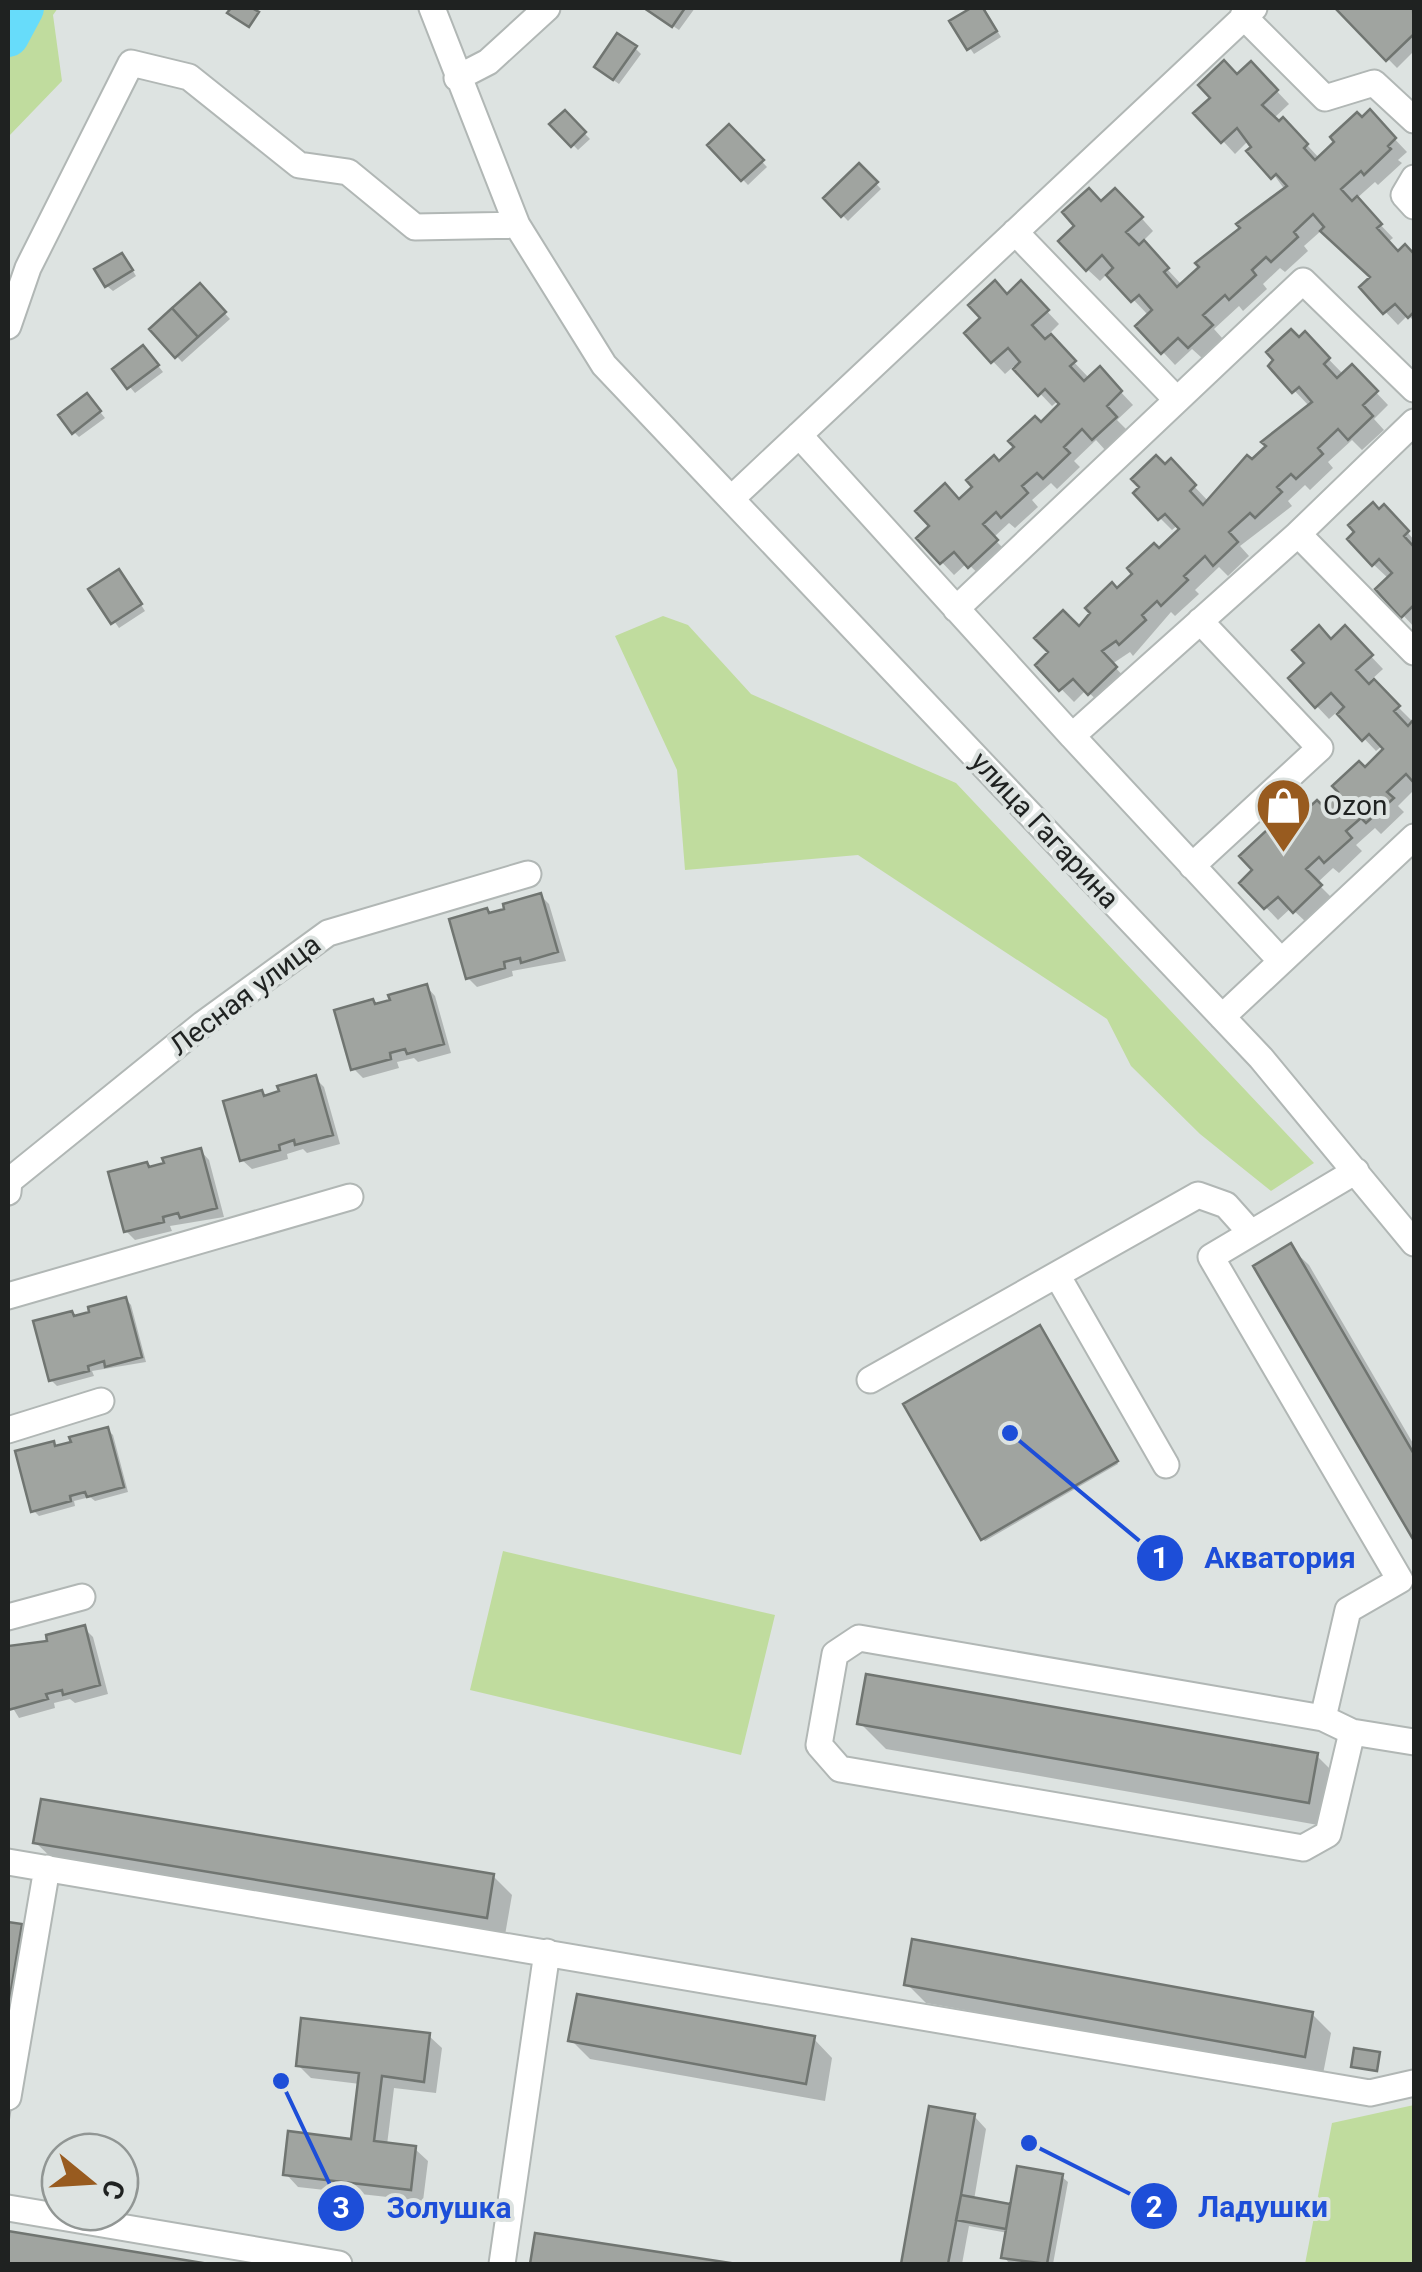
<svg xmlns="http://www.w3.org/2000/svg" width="1422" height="2272" font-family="Roboto,sans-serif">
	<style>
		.green { fill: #c0dc9e }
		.shadow { fill: #0003 }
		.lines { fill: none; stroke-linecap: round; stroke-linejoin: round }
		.river { stroke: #67dcfa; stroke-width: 42 }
		.building { fill: #a0a4a0; stroke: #707571; stroke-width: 2.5 }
		.minor-casing { stroke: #b1b7b5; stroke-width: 29 }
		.minor { stroke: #fff; stroke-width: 25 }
		.labels { text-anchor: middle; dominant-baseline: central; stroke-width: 8; stroke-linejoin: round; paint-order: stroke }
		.poi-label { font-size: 28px; fill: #1f2221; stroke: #dde3e1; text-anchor: start }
		.street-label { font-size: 28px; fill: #1f2221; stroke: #dde3e1 }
		.leader { fill: none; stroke: #1d4ed8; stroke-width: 4 }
		.callout-dot { fill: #1d4ed8; stroke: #dde3e1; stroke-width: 4 }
		.mark-label { font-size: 30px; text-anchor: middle; font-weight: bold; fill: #fff }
		.callout-label { font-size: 30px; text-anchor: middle; font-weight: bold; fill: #1d4ed8; stroke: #dde3e1; stroke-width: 8; stroke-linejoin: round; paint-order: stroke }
	</style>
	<rect width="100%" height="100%" fill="#dde3e1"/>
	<path class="green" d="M8,8H58L53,15L62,81L8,137Z
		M663,616L688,625L751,694L956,783L1314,1163L1271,1191L1200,1134L1131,1066L1107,1019L858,855L685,870L677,770L615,636Z
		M503,1551L775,1615L741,1755L470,1690Z
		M1414,2105V2264H1305L1332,2123Z"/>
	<path class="shadow" d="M646,8H695L679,30Z
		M975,8L985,11L1001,37L974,54L952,22Z
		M1338,8H1410L1414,12V51L1397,68Z
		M635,48L641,54L619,84L602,72Z
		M1251,64L1289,104L1273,119L1296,133L1320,159L1370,113L1407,152L1398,160L1402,163L1378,185L1375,182L1356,199L1393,238L1388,242L1398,254L1405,247L1414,256V321L1408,315L1398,325L1362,287L1373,277L1322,230L1304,246L1308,251L1285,272L1280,268L1263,284L1267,289L1243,311L1239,306L1214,329L1223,339L1202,358L1192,349L1175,365L1163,352L1149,316L1108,273L1100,281L1087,269L1101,204L1128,203L1153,231L1142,242L1181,284L1285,190L1249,140L1235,154L1223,141L1237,77Z
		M565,113L590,139L578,150L553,124Z
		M729,127L767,167L748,185L710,145Z
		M859,166L881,189L848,221L826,198Z
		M127,261L136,276L113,291L107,286Z
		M1021,284L1059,324L1048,335L1090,379L1100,370L1133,405L1117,420L1128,431L1106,451L1096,440L1074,461L1080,467L1057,489L1051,483L1032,500L1038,507L1015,528L1009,523L993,538L1009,554L983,578L967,563L954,575L919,538L1063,405L1059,400L1052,406L1014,366L1005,374L967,334Z
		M200,286L230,319L182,362L152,330Z
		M1305,335L1344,375L1352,367L1388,405L1374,419L1384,430L1362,450L1352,440L1328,462L1333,468L1310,490L1305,485L1288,501L1292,506L1240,546L1249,556L1228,576L1219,567L1195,590L1199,594L1175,616L1171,612L1133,656L1130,652L1112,664L1128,681L1102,705L1086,690L1074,702L1038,665L1182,529L1178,525L1172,530L1160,518L1165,467L1171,462L1210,503L1229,485L1224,480L1247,458L1252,463L1310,407L1271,366Z
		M148,353L163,372L135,393L115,369Z
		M92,402L105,418L79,437L74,432Z
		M1397,520L1414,540V627L1379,589L1389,579L1373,564Z
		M124,578L145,611L119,628L92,590Z
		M1345,629L1383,669L1371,680L1414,723V790L1398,806L1404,812L1381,834L1375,828L1356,845L1362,851L1339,873L1333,868L1317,883L1333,899L1307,923L1291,908L1278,920L1243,883L1387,749L1383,745L1376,751L1338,711L1329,719L1291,679Z
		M540,895L549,904L566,961L512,971L513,976L477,987L468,978L487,911L491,915Z
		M426,986L435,996L451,1053L418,1062L414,1058L397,1062L399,1068L363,1078L354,1069L377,1006Z
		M315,1078L324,1087L340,1144L307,1153L303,1149L287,1154L288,1159L252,1169L242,1160L261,1093L266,1098Z
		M200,1150L209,1160L224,1217L170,1226L172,1231L135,1240L126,1231L151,1169Z
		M1290,1247L1309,1265L1414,1445V1536L1257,1267Z
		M126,1299L131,1305L146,1362L92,1371L94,1376L57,1386L51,1380L72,1313L76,1318Z
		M1041,1330L1118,1464L985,1541L983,1539Z
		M107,1429L113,1435L128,1492L95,1501L90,1497L74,1501L75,1506L39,1516L33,1510L54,1444L58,1448Z
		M84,1628L93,1637L108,1694L75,1703L70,1699L54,1703L55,1708L19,1718L8,1700V1648L30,1642L35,1647Z
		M860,1723L1316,1755L1343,1782L1335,1828L886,1749Z
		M36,1843L493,1876L512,1895L505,1935L55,1861Z
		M8,1924L21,1926L40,1945L8,2131Z
		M907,1984L1312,2014L1331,2033L1323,2074L926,2003Z
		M429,2036L442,2048L436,2093L394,2088L387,2145L415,2149L428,2161L423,2201L298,2187L286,2174L354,2142L360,2084L311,2078L298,2065Z
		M814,2039L832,2058L825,2101L590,2059L571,2040Z
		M931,2109L974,2116L986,2129L974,2200L1012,2207L1062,2177L1068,2182L1053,2264L1009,2263L1004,2257L1008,2233L969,2226L962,2264H903Z
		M8,2234L194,2264H8Z
		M537,2236L721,2264H532Z"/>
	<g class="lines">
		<path class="river" d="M8,36L23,8"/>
	</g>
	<path class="building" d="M231,8H252L259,12L249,27L227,13Z
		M644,8H685L672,27Z
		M971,8H983L997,31L967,50L949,21Z
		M1335,8H1413L1414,34L1386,61Z
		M617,33L637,46L613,80L594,67Z
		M1224,60L1237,74L1251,61L1278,90L1262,105L1279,121L1283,117L1308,144L1304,148L1315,160L1334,142L1330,137L1357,112L1362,117L1370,109L1396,138L1388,146L1391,149L1364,175L1361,171L1341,189L1352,201L1357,196L1382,224L1377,228L1398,251L1405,244L1414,254V312L1408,318L1395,304L1383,314L1359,287L1370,277L1320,231L1324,227L1313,214L1294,232L1298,237L1271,262L1266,257L1252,270L1256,275L1229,300L1225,295L1203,315L1213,325L1188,348L1178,338L1161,354L1135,326L1152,310L1139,295L1131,302L1106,275L1113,268L1102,255L1086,271L1058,241L1074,226L1062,212L1089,188L1101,201L1115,188L1143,217L1126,232L1139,245L1144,240L1169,268L1164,272L1177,287L1199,267L1195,263L1240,228L1236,224L1287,186L1276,174L1271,179L1246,151L1251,147L1237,128L1221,143L1193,113L1210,98L1198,85Z
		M565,110L586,132L571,147L549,124Z
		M729,124L764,160L741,181L707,145Z
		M859,163L878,182L841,217L823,198Z
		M122,253L133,270L105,287L94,269Z
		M995,280L1007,294L1021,280L1049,310L1032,325L1045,339L1051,334L1076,361L1070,366L1084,381L1100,366L1122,391L1107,406L1117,417L1092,440L1082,429L1064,447L1070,453L1043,479L1037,473L1022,486L1028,493L1001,518L996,512L983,524L998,540L968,568L954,552L940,564L916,538L929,526L915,511L945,483L959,499L972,487L966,480L994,455L999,461L1014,447L1008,441L1035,416L1041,422L1059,404L1045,389L1038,396L1013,369L1020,362L1008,348L991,363L964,333L980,318L968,305Z
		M200,283L226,312L198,337L172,308Z
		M172,308L198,337L175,358L149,329Z
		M1291,329L1299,337L1305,331L1330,358L1324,364L1337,378L1352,364L1378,391L1363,405L1373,416L1348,440L1338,429L1318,448L1323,454L1296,479L1291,474L1277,487L1282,492L1255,518L1250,513L1229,532L1238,542L1213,566L1205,556L1184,576L1188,580L1161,606L1157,601L1142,615L1146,620L1119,645L1116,641L1102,651L1117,667L1088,695L1073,679L1059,691L1035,665L1048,652L1034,638L1063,610L1079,626L1090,613L1085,608L1112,582L1117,588L1132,574L1127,568L1154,543L1159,548L1179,529L1165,514L1158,520L1133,493L1139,487L1131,479L1156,455L1165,464L1171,458L1196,485L1190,491L1203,505L1247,455L1252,459L1266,446L1261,442L1312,402L1299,387L1292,393L1268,366L1273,360L1266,352Z
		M143,345L159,365L127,389L112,369Z
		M87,393L101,411L72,434L58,415Z
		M1373,502L1379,509L1384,504L1409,531L1404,536L1414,547V605L1401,618L1375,589L1392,573L1379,559L1372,566L1347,539L1354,532L1348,525Z
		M119,569L142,604L111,624L88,589Z
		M1319,625L1331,639L1345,625L1373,655L1356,670L1369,684L1374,679L1400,706L1394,711L1408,726L1414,719V783L1406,774L1387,792L1394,798L1366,823L1361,818L1346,831L1352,838L1324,863L1319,857L1306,869L1322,885L1293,913L1278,897L1264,909L1239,883L1252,870L1239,856L1269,828L1283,844L1296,832L1290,825L1317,800L1323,806L1338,792L1332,786L1359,761L1365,767L1383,749L1369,734L1362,741L1337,714L1344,707L1331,693L1315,708L1288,678L1304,663L1292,650Z
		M541,893L558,952L521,963L520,958L504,962L505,968L466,979L449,919L487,908L489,913L504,909L503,904Z
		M427,984L444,1044L407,1054L405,1049L390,1053L391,1059L351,1070L334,1010L373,999L375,1004L390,1000L388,995Z
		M316,1075L333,1135L295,1145L294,1140L279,1145L280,1150L240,1161L223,1101L262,1090L264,1096L279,1091L277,1086Z
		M201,1148L217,1208L180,1218L178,1213L163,1217L164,1222L124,1232L108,1172L147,1162L149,1167L164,1163L162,1158Z
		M1291,1243L1414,1454V1541L1253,1266Z
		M126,1297L142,1357L105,1367L104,1361L88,1366L89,1371L49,1381L33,1321L72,1311L74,1316L89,1312L88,1307Z
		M1040,1325L1118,1461L981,1540L903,1404Z
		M108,1427L124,1487L87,1497L85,1492L70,1496L71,1501L31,1512L15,1451L54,1441L55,1446L71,1442L69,1437Z
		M85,1625L100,1685L63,1695L62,1690L46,1694L48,1699L8,1710V1646L47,1641L46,1635Z
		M866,1674L1318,1753L1309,1803L857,1724Z
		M41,1799L494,1874L487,1918L33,1843Z
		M8,1922L22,1924L8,2008Z
		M912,1939L1313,2012L1305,2057L904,1985Z
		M577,1994L815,2036L806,2084L568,2041Z
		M301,2018L430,2033L424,2082L382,2076L374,2141L416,2146L411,2190L283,2175L288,2131L351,2139L359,2073L296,2066Z
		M1354,2048L1380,2052L1377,2071L1351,2067Z
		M929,2106L975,2114L961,2195L948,2264H901Z
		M1017,2166L1063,2174L1047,2264L1001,2258Z
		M961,2195L1010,2204L1006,2229L956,2220Z
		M8,2231L209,2264H8Z
		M535,2233L737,2264H530Z"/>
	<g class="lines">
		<defs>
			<path id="minor" d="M432,8L517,225L604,365L1261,1058L1414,1243
				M1243,16L1325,98L1374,83L1414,120
				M457,78L488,62L547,8
				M1414,178L1404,195L1414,206
				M1015,232L1177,400
				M8,326L28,268L131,63L189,77L299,165L348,172L415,227L517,225
				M799,435L1072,736L1298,534L1414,652
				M731,499L1254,8
				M1298,534L1414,422
				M956,609L1303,281L1414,389
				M1072,736L1281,961
				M1192,866L1320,748L1200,621
				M1222,1017L1414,837
				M8,1192L9,1181L203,1024L328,933L528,874
				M1057,1275L1166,1465
				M8,1296L350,1197
				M870,1380L1198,1195L1226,1205L1251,1233
				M8,1430L101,1401
				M8,1617L82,1597
				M1323,1718L1348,1610L1400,1580L1211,1257L1356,1171
				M1352,1732L1328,1834L1303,1848L840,1769L819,1745L835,1654L859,1638L1323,1718L1352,1732L1414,1742
				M8,1862L1370,2093L1414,2083
				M8,2097L47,1868
				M8,2208L339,2264
				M502,2264L547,1952"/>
		</defs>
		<use href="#minor" class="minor-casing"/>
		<use href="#minor" class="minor"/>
	</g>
	<defs>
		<symbol id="shop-pin" viewBox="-11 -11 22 30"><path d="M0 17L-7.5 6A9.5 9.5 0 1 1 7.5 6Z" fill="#985b1f" stroke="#dde3e1"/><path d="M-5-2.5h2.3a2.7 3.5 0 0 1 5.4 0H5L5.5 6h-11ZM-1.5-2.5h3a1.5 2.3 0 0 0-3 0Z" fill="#fff"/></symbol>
	</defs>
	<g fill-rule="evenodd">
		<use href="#shop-pin" x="1252" y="774" width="63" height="86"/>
	</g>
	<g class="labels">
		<g class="poi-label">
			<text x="1323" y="805">Ozon</text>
		</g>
		<g class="street-label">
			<text transform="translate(1045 830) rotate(47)">улица Гагарина</text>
			<text transform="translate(245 995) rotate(-37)">Лесная улица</text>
		</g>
	</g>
	<path class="leader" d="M1010 1433L1160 1558M1029 2143L1154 2206M281 2081L341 2208"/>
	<g class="callout-dot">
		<circle cx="1010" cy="1433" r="10"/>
		<circle cx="1029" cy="2143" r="10"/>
		<circle cx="281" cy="2081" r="10"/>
		<circle cx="1160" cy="1558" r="25"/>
		<circle cx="1154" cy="2206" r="25"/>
		<circle cx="341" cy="2208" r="25"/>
	</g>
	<g class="mark-label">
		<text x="1160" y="1568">1</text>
		<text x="1154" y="2217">2</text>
		<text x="341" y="2218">3</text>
	</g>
	<g class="callout-label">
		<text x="1280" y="1568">Акватория</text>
		<text x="1263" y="2217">Ладушки</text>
		<text x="449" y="2218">Золушка</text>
	</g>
	<rect width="1422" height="2272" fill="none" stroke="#1f2221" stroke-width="20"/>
	<g transform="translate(90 2182) rotate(108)"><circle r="48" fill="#dde3e1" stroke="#919694" stroke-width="2.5"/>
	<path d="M0-8L18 38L0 25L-18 38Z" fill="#985b1f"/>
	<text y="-15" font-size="28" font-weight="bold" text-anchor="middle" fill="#1f2221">С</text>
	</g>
</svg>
